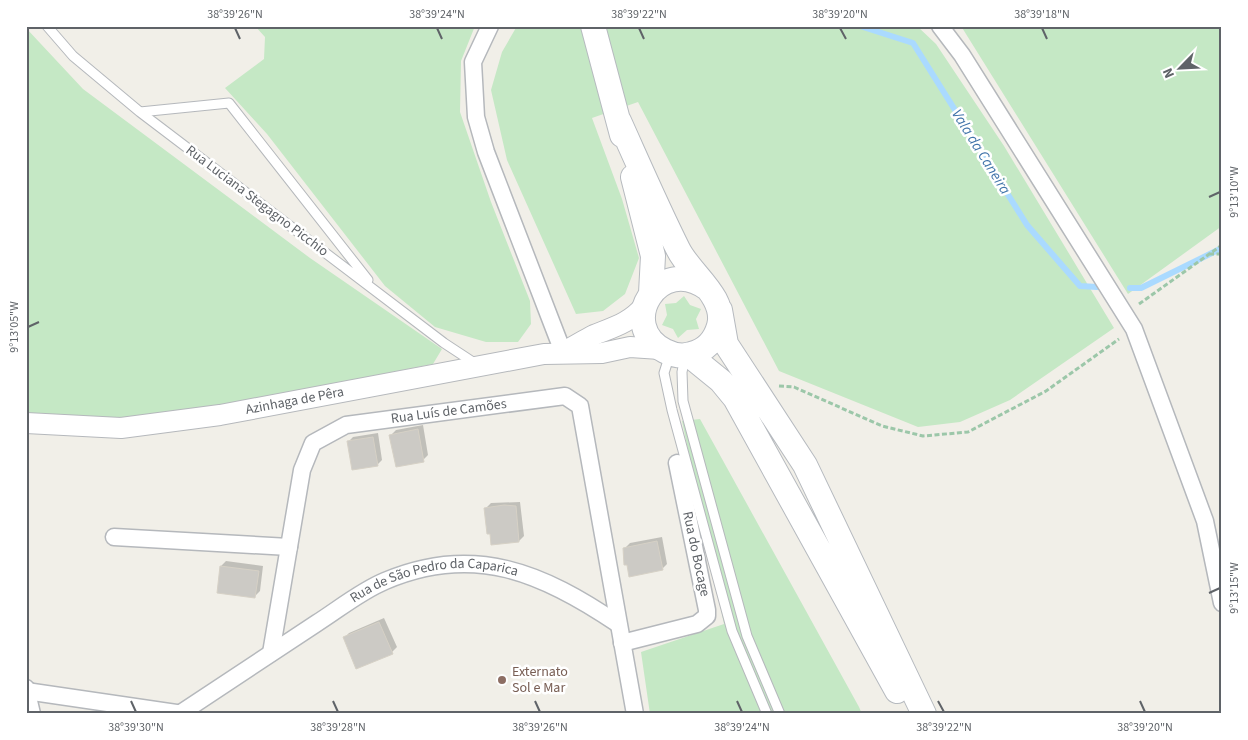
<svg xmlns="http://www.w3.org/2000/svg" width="1248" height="740" font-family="'Source Sans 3',sans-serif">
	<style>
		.green { fill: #c5e8c5 }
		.shadow { fill: #0003 }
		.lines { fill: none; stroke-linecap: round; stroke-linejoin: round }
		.stream { stroke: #aadaff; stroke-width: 6 }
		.building { fill: #cccac5; stroke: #d6d1c6 }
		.service-casing { stroke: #b5b8bc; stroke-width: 11 }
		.minor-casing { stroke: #b5b8bc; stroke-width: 19 }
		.tertiary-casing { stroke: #b5b8bc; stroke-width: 22 }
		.secondary-casing { stroke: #b6babf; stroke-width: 26 }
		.path { stroke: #9cc7a9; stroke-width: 3; stroke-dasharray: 5 2.5; stroke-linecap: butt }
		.service { stroke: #fff; stroke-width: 9 }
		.minor { stroke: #fff; stroke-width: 16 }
		.tertiary { stroke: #fff; stroke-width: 20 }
		.secondary { stroke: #fff; stroke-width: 24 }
		.ticks { fill: none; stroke: #5f6368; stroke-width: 2 }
		.education-dot { fill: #8d6e63; stroke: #fff; stroke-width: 2 }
		.labels { text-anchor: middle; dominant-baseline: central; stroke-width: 5; stroke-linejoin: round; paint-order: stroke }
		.street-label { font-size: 14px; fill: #5f6368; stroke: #fff }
		.education-label { font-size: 14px; fill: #785e54; stroke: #fff; text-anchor: start }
		.water-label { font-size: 15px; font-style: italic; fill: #4174aa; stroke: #fff }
		.neatline { fill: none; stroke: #5f6368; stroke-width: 2 }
		.ticks-label { font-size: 12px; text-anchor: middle; fill: #5f6368 }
	</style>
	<rect width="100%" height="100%" fill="#f1efe8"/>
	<path class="green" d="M255,26H475L461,61L460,112L491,202L530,301L531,324L518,342H486L435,327L385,286L267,134L225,88L264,59L265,37Z
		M517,26H917L936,44L1004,146L1114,328L1010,400L960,422L918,427L779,371L638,102L592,118L622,199L639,258L625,294L603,311L576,314L507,160L491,90L502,52Z
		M961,26H1222V226L1128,294Z
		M26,28L83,89L310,258L442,349L433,364L225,405L111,419L26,413Z
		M684,296L690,305L701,309L696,319L699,329L687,330L678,338L673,329L662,325L667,315L665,304L676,303Z
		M700,419L859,707L862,714H650L641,652L724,624L682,421Z"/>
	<path class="shadow" d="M423,425L428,455L423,460L391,435L396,430Z
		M378,433L382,460L377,465L348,442L353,437Z
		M520,502L524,536L519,541L491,532L486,508L491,503Z
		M662,537L667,564L662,569L625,548L630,543Z
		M226,561L263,566L260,591L255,596L221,566Z
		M384,618L397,647L392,652L344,638L349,633Z"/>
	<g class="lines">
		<path class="stream" d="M860,26L913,43L1027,225L1080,286L1097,287
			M1130,288H1141L1222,248"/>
	</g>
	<path class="building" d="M418,429L424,462L396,467L389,435Z
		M373,437L378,466L352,470L347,441Z
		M504,505L516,506L519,542L491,545L490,534H487L484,508Z
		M657,541L663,570L629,577L627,565H624L623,548Z
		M220,566L259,571L255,598L217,593Z
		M379,622L393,654L356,669L343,637Z"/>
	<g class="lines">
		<defs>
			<path id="service" d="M47,26L73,56L140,112L444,343L476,364
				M140,112L229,103L368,280
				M670,354L664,373L672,410L732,631L767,714
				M685,357L682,372L683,401L747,636L780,714"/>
			<g id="minor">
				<path d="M490,26L473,62L476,117L486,152L563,352"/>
				<path d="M940,26L962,55L1134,329L1205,521L1222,603"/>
				<path d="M114,537L289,547"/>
				<path d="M622,643L697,624L707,616V610L677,463"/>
				<path id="s1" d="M271,653L302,470L313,443L346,425L565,396L580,406L635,714"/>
				<path d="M26,688L32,714"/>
				<path d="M26,691L183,714"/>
				<path id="s2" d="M181,713C226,683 271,653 317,623C339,609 361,591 385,581C474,543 543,573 618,624"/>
			</g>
			<g id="tertiary">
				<path d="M565,351C575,346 584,340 594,335C614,327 630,323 645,305"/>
				<path id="s3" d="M26,423L121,428L220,415L544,354L602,353L630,347L660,349"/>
			</g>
			<path id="secondary" d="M593,26L622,135
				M619,121C638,163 657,207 678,249C690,274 727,297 719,326C715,340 705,351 691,354C682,357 673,355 665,351C615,326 659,252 708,289
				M633,177L653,256L651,293
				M720,310L726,344L805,465L924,714
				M689,355L721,381L735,398L897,691"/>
		</defs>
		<use href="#service" class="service-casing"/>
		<use href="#minor" class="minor-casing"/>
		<use href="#tertiary" class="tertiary-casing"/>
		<use href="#secondary" class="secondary-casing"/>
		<path class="path" d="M1209,254H1222
			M1139,304L1222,245
			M779,386L794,387L882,426L923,436L968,432L1046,391L1119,339"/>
		<use href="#service" class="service"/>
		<use href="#minor" class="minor"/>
		<use href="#tertiary" class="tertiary"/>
		<use href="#secondary" class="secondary"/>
	</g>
	<path class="ticks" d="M235,28L240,39M437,28L442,39M639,28L644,39M840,28L846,39M1042,28L1047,39M1209,197L1220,192M28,327L39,322M1209,593L1220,588M131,701L136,712M333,701L338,712M535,701L540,712M737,701L742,712M938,701L944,712M1140,701L1145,712"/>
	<circle class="education-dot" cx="502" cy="680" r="5"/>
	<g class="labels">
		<g class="street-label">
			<text transform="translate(257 201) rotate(37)">Rua Luciana Stegagno Picchio</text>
			<text stroke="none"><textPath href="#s3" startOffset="271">Azinhaga de Pêra</textPath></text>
			<text stroke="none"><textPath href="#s1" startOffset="356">Rua Luís de Camões</textPath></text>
			<text transform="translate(696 554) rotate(78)">Rua do Bocage</text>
			<text stroke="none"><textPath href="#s2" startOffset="292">Rua de São Pedro da Caparica</textPath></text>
		</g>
		<g class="education-label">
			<text x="512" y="672">Externato<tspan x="512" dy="16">Sol e Mar</tspan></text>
		</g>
		<g class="water-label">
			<text transform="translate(981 152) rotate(58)">Vala da Caneira</text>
		</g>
	</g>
	<rect width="1248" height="740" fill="none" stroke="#ffffff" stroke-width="55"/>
	<g transform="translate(1180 68) rotate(246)" stroke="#ffffff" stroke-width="4" paint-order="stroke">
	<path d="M0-4L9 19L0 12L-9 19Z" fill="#5f6368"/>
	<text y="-8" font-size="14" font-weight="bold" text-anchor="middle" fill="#5f6368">N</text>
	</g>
	<rect x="28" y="28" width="1192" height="684" class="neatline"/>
	<g class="ticks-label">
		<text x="235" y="18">38°39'26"N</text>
		<text x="437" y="18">38°39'24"N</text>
		<text x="639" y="18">38°39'22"N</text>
		<text x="840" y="18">38°39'20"N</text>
		<text x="1042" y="18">38°39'18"N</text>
		<text transform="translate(1234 192) rotate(-90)" y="4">9°13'10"W</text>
		<text transform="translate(14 327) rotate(-90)" y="4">9°13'05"W</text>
		<text transform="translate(1234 588) rotate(-90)" y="4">9°13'15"W</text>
		<text x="136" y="731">38°39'30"N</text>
		<text x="338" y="731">38°39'28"N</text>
		<text x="540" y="731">38°39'26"N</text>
		<text x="742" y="731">38°39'24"N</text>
		<text x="944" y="731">38°39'22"N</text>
		<text x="1145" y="731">38°39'20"N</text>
	</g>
</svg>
